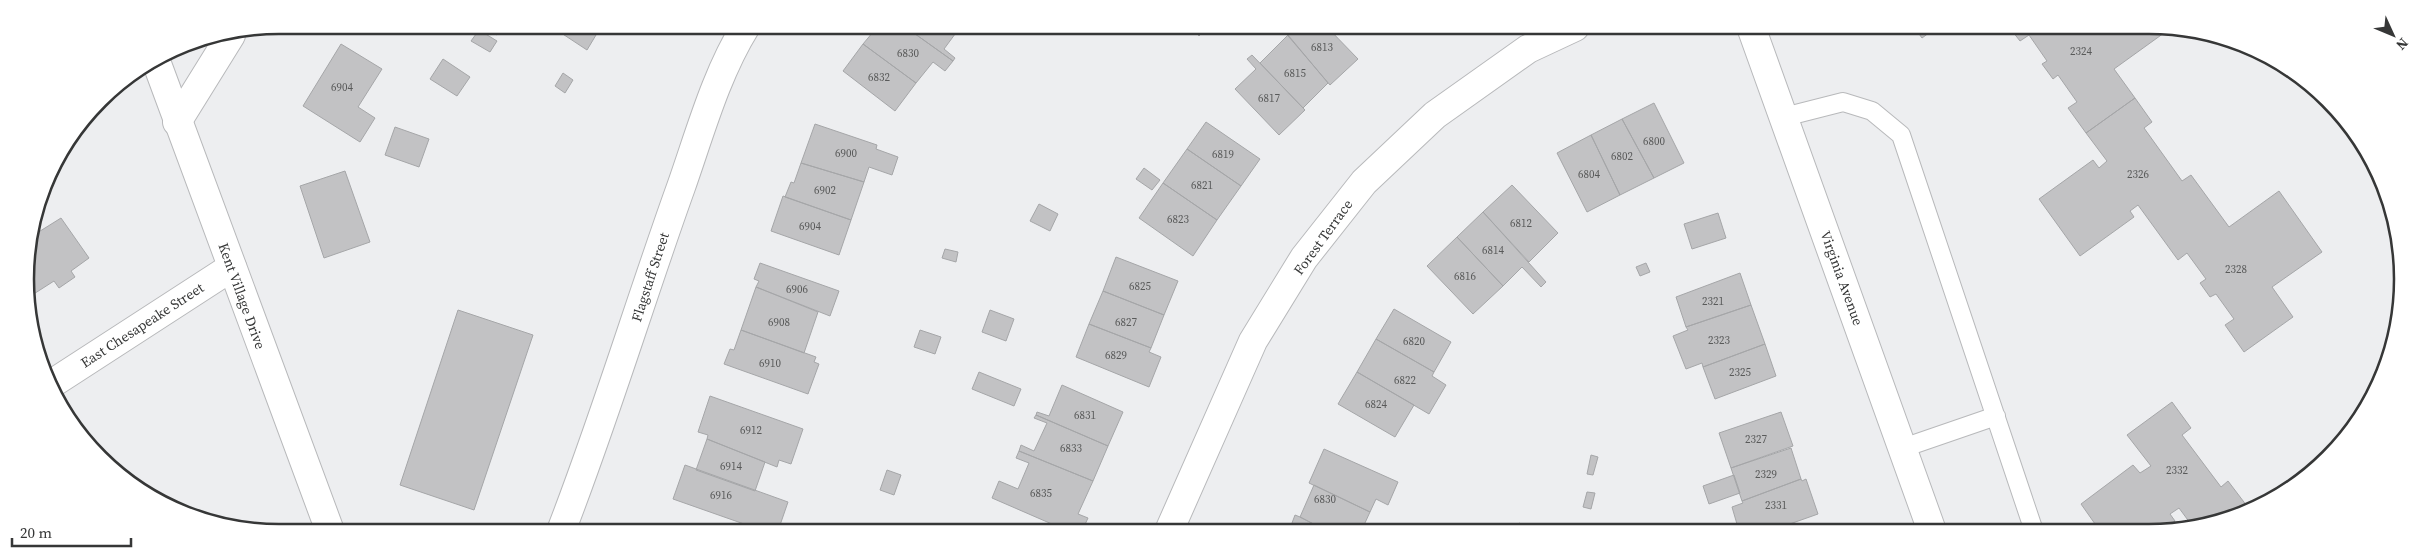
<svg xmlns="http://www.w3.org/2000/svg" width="2428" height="558" font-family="'Source Serif 4',serif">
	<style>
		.building { fill: #c2c2c4; stroke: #a5a6a8 }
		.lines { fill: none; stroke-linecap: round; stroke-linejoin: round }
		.service-casing { stroke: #b8b9bb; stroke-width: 20 }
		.minor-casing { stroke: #b8b9bb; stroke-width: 30 }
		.tertiary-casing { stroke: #b8b9bb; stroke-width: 30 }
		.service { stroke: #fff; stroke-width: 18 }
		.minor { stroke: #fff; stroke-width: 28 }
		.tertiary { stroke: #fff; stroke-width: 28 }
		.labels { text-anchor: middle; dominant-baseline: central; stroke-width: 4.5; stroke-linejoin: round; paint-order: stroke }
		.number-label { font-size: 11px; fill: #595a5a }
		.street-label { font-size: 14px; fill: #363737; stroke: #fff }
		.rim { fill: none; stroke: #363737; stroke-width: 2.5 }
	</style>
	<rect width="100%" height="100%" fill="#edeef0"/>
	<path class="building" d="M482,25H503L497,35Z
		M549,25H602L587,50Z
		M878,26H904L953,61L945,71L933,62L916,83L863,44Z
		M904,26H961L944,49L955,58L953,61Z
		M1190,26H1209L1199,36Z
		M1287,26H1326L1358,59L1330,85L1283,30Z
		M1379,26H1396L1385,34Z
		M1914,27H1937L1922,38Z
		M2009,27H2160L2164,33L2114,69L2135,98L2086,133L2068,108L2077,102L2058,75L2053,79L2042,64L2047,61L2029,35L2020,41Z
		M479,30L497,41L490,52L471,41Z
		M1288,35L1328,83L1303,108L1260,63Z
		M341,44L382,69L358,107L375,118L360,142L303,106Z
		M863,44L916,83L895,111L843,71Z
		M1252,55L1305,110L1279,135L1235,89L1256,69L1247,59Z
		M443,59L470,77L457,96L430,79Z
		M563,73L573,80L565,93L555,86Z
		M2135,98L2152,122L2144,128L2182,181L2191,175L2229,227L2279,191L2322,252L2272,287L2293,317L2244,352L2225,325L2234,319L2216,294L2210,297L2200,283L2206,279L2187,253L2178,260L2138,205L2130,211L2134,217L2080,256L2039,199L2093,160L2099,168L2107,161L2086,133Z
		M1654,103L1684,163L1654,178L1622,119Z
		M1622,119L1654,178L1620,195L1591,135Z
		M1206,122L1260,159L1241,186L1187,149Z
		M815,124L877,145L876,149L898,157L892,175L869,167L864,182L801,163Z
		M395,127L429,139L419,167L385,155Z
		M1591,135L1620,195L1587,212L1557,153Z
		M1187,149L1241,186L1217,220L1163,183Z
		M801,163L864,182L851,220L785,197L791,182L794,183Z
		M1144,168L1160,180L1152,190L1136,179Z
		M345,171L370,242L324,258L300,186Z
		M1163,183L1217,220L1193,256L1139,218Z
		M1512,185L1558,233L1529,262L1483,212Z
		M783,196L851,220L839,255L771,231Z
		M1039,204L1058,214L1050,231L1030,221Z
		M1483,212L1546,282L1541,287L1522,267L1503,286L1457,237Z
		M1718,213L1726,238L1692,249L1684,224Z
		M61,218L89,258L71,271L75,277L59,288L54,281L29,297L26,262L34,230L37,233Z
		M1457,237L1503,286L1473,314L1427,266Z
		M945,249L958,252L956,262L942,258Z
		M1116,257L1178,281L1164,315L1103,291Z
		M760,263L839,291L830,316L756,287L759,281L754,279Z
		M1646,263L1650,272L1640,276L1636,267Z
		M1740,273L1751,305L1686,327L1676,297Z
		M756,287L818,312L804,353L741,330Z
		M1103,291L1164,315L1151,348L1089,324Z
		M1751,305L1765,344L1703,367L1702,363L1686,369L1673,336L1688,330L1686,327Z
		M1394,309L1451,342L1434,372L1376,339Z
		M458,310L533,335L474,510L400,485Z
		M990,310L1014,319L1006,341L982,332Z
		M1089,324L1151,348L1149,352L1161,357L1149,387L1076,357Z
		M741,330L816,357L814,362L819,364L808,394L724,364L730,349L734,350Z
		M920,330L941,337L935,354L914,347Z
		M1376,339L1434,372L1432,376L1446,385L1429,414L1357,372Z
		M1765,344L1776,376L1715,399L1703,367Z
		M979,372L1021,389L1014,406L972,389Z
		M1357,372L1414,405L1395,437L1338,404Z
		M1062,385L1123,412L1108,446L1036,415L1037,412L1049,416Z
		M710,396L803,429L791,464L779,460L777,467L707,439L708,435L698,432Z
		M2172,402L2191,428L2182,435L2221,487L2228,481L2250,510L2193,527L2179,508L2170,514L2175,521L2162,531H2100L2081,504L2133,465L2140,473L2151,466L2127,435Z
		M1781,412L1793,446L1731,468L1719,433Z
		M1036,415L1108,446L1093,481L1019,451L1021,445L1034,451L1047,423L1034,418Z
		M707,439L765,462L755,491L696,470Z
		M1791,448L1801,479L1742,501L1731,468Z
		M1324,449L1398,482L1388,505L1376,499L1370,512L1309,483Z
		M1019,451L1093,481L1078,514L1088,518L1082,531H1068L992,498L999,481L1018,489L1029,463L1016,458Z
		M1591,455L1598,457L1593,475L1587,474Z
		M685,465L788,502L778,531H764L673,499Z
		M887,470L901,475L894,495L880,490Z
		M1734,475L1740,493L1709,504L1703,486Z
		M1801,479L1802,481L1806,479L1818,514L1770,531H1739L1732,507L1743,503L1742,501Z
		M1314,485L1370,512L1364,525L1377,531H1327L1300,517Z
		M1587,492L1595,493L1591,509L1583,507Z
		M1295,515L1300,517L1327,531H1289Z
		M1519,523L1536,530L1535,531H1516Z
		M685,526L696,531H683Z
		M999,526L1012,531H997Z"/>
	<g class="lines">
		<defs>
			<path id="service" d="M1784,117L1843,102L1872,111L1901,135L2034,531
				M1903,448L1996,416"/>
			<path id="minor" d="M1751,27L1932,531
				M177,122L231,35
				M53,383L232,267
				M1169,531L1253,341L1304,258L1364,182L1435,115L1528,49L1575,27"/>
			<path id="tertiary" d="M156,61L330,531
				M561,531C605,418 640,301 681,187C700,133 716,74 746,26"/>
		</defs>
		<use href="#service" class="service-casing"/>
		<use href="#minor" class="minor-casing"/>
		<use href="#tertiary" class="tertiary-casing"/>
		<use href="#service" class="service"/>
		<use href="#minor" class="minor"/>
		<use href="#tertiary" class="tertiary"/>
	</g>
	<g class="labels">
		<g class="number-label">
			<text x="1322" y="47">6813</text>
			<text x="2081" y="51">2324</text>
			<text x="908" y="53">6830</text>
			<text x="1295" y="73">6815</text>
			<text x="879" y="77">6832</text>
			<text x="342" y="87">6904</text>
			<text x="1269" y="98">6817</text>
			<text x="1654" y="141">6800</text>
			<text x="846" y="153">6900</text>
			<text x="1223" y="154">6819</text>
			<text x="1622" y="156">6802</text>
			<text x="1589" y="174">6804</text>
			<text x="2138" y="174">2326</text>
			<text x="1202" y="185">6821</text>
			<text x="825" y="190">6902</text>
			<text x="1178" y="219">6823</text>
			<text x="1521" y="223">6812</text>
			<text x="810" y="226">6904</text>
			<text x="1493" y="250">6814</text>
			<text x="2236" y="269">2328</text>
			<text x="1465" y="276">6816</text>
			<text x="1140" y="286">6825</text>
			<text x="797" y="289">6906</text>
			<text x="1713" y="301">2321</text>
			<text x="779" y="322">6908</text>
			<text x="1126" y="322">6827</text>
			<text x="1719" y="340">2323</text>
			<text x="1414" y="341">6820</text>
			<text x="1116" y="355">6829</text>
			<text x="770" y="363">6910</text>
			<text x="1740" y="372">2325</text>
			<text x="1405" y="380">6822</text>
			<text x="1376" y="404">6824</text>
			<text x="1085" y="415">6831</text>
			<text x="751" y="430">6912</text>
			<text x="1756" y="439">2327</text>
			<text x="1071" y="448">6833</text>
			<text x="731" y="466">6914</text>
			<text x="2177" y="470">2332</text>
			<text x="1766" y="474">2329</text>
			<text x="1041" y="493">6835</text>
			<text x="721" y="495">6916</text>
			<text x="1325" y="499">6830</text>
			<text x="1776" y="505">2331</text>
		</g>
		<g class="street-label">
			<text transform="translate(1323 237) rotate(-54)">Forest Terrace</text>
			<text transform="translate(650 277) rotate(-72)">Flagstaff Street</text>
			<text transform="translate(1842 278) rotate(70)">Virginia Avenue</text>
			<text transform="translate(242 296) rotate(70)">Kent Village Drive</text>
			<text transform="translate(142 325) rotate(-33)">East Chesapeake Street</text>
		</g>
	</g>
	<path d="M0 0H2428V558H0ZM279 34H2149A245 245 0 0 1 2394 279V279A245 245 0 0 1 2149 524H279A245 245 0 0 1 34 279V279A245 245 0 0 1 279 34Z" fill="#fff" fill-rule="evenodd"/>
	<path class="rim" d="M279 34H2149A245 245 0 0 1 2394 279V279A245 245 0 0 1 2149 524H279A245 245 0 0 1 34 279V279A245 245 0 0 1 279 34Z"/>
	<g transform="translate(2393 35) rotate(134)" stroke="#ffffff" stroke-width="4" paint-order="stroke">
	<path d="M0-4L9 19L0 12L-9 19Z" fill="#363737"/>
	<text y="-8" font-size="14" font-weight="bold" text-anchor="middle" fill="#363737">N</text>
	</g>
	<path d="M12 538v8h119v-8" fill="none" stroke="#363737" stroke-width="2.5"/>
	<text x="20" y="538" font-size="15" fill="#363737" stroke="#ffffff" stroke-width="4" paint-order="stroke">20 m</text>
</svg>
